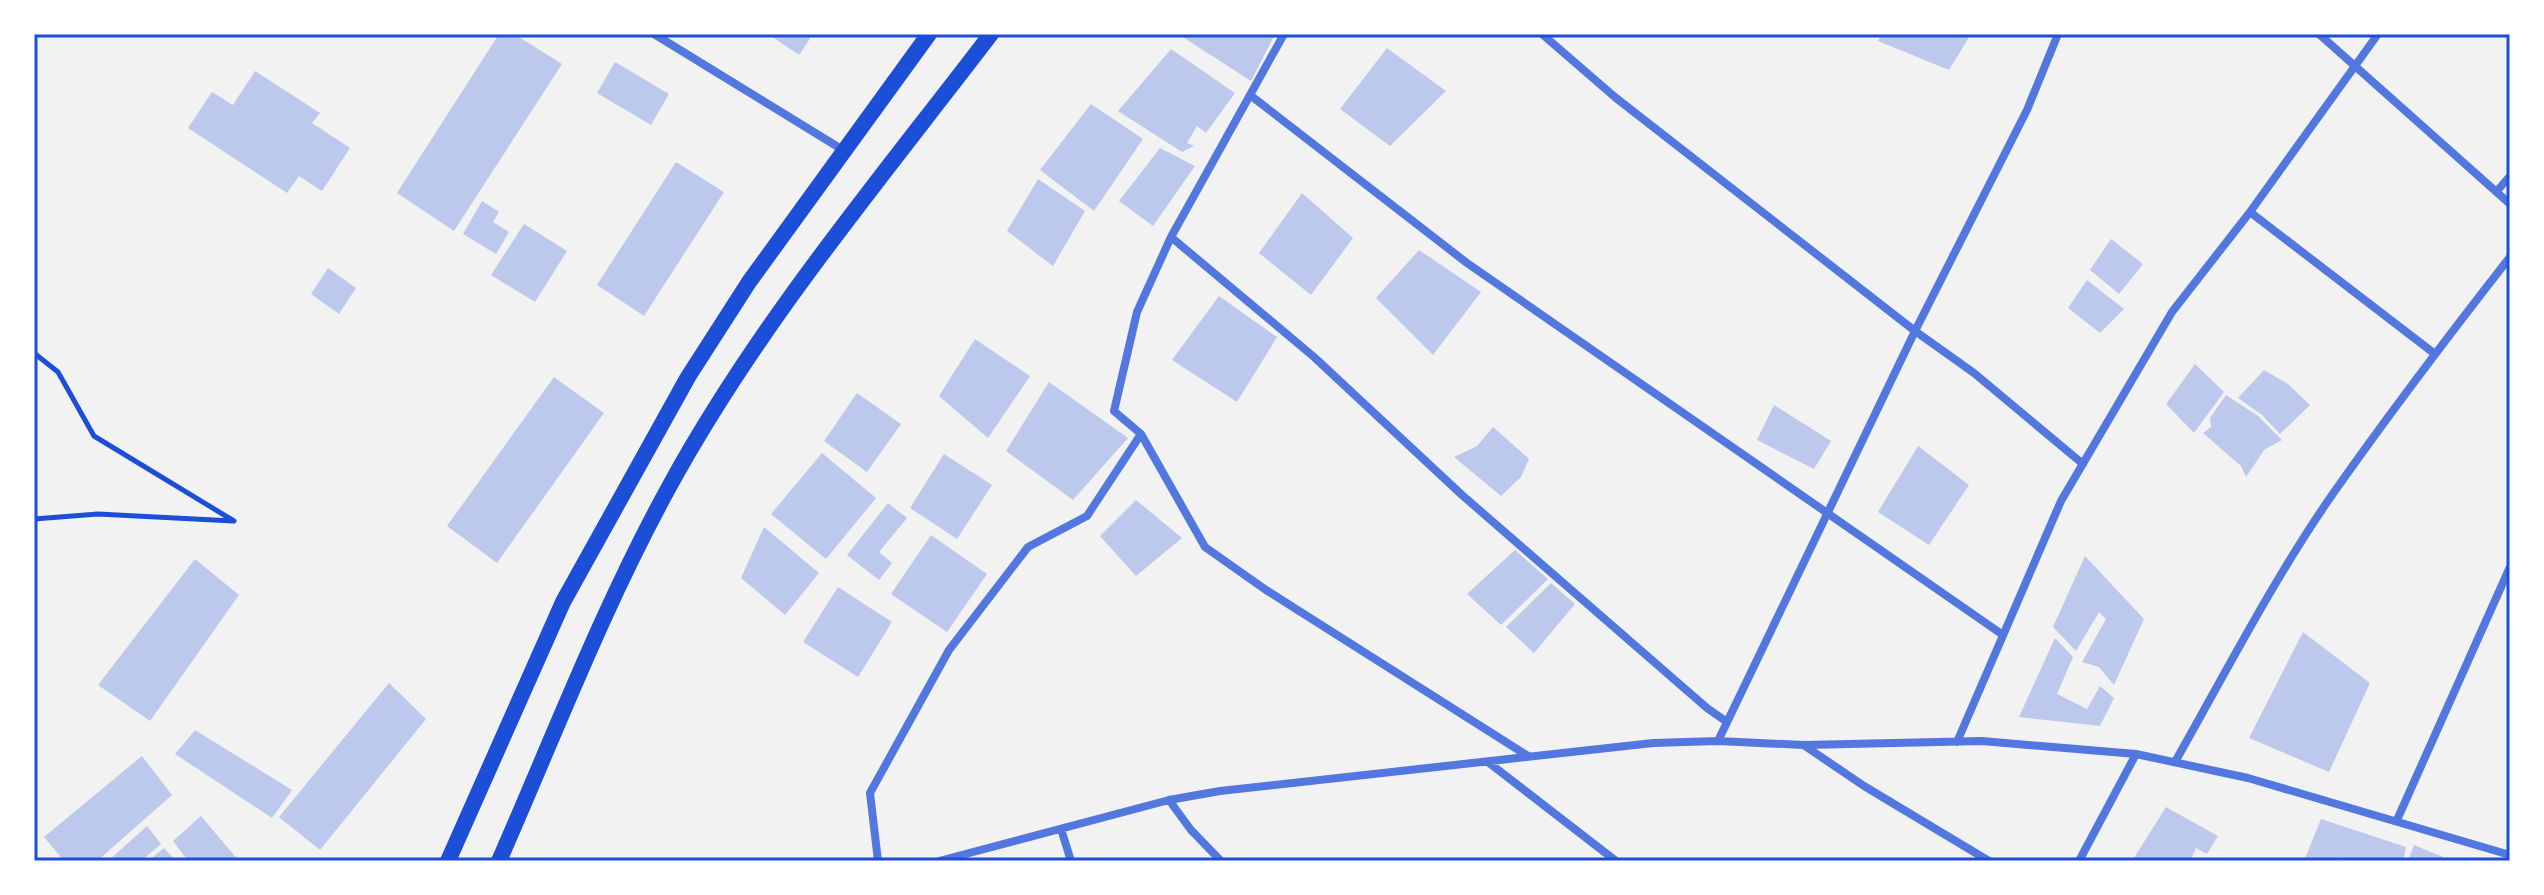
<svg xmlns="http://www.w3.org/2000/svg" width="2544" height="895" font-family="'Archivo Narrow',sans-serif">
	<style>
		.building { fill: #bdc9ec }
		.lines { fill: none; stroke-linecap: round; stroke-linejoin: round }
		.path { stroke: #1d4ed8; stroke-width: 5 }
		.minor { stroke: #5277de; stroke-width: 8 }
		.secondary { stroke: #1d4ed8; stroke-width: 16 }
		.neatline { fill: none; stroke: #1d4ed8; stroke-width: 3 }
	</style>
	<rect width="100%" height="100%" fill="#f2f2f2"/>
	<path class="building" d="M499,34H514L562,64L454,231L397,193Z
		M768,34H813L799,55Z
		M1178,34H1275L1251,81Z
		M1882,34H1971L1949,70L1878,41Z
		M1387,48L1446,91L1390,146L1340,109Z
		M1171,49L1235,93L1206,133L1197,126L1187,143L1194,146L1182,152L1118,111Z
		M615,62L669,94L651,125L597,93Z
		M255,71L320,113L312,123L350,148L322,191L299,176L287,193L188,128L212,92L233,105Z
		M1091,104L1143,139L1094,211L1040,170Z
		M1160,148L1195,166L1153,226L1119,201Z
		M676,162L724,192L644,316L597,285Z
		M1038,179L1085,211L1053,266L1007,231Z
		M1302,193L1353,238L1311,295L1259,253Z
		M482,201L499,212L493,222L509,232L496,254L463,234Z
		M524,224L567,251L535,302L491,275Z
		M2111,239L2143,264L2119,294L2090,270Z
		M1419,250L1481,292L1433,355L1376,298Z
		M328,268L356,288L339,314L311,294Z
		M2087,280L2124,309L2100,333L2068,308Z
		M1219,296L1277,337L1237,402L1172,360Z
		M975,339L1030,376L988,438L939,396Z
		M2195,364L2224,392L2194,433L2166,404Z
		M2264,370L2288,384L2310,405L2280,434L2262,415L2238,398Z
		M554,377L604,413L497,563L447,526Z
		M1049,382L1128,438L1073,500L1006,451Z
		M857,393L901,424L867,472L824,441Z
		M2226,395L2258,416L2282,440L2265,449L2246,477L2241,466L2203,433L2211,427L2210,418Z
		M1774,405L1831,441L1814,469L1757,440Z
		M1493,427L1529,459L1521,477L1501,496L1454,457L1477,446Z
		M1918,446L1969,485L1929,545L1878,512Z
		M822,453L876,498L826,559L771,514Z
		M944,454L992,485L957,539L910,508Z
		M1136,500L1182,538L1136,576L1100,536Z
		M888,503L907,518L879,552L892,563L879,580L847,555Z
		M764,527L819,573L785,615L741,578Z
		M931,535L987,574L947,632L891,594Z
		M1515,550L1548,579L1501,625L1467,594Z
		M2085,556L2144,619L2114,685L2099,667L2082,662L2106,619L2099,612L2076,651L2053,627Z
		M195,559L239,595L150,721L98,685Z
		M1551,583L1575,604L1534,653L1506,627Z
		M838,587L892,622L858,677L803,642Z
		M2303,632L2370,683L2329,772L2249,738Z
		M2055,638L2073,657L2057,694L2087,709L2100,686L2114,698L2100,726L2019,717Z
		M389,683L426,719L320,850L279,817Z
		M195,730L292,790L272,818L175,754Z
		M142,756L172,795L97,861H64L44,837Z
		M2166,807L2218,836L2207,854L2196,848L2190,861H2132Z
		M201,816L239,861H188L173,841Z
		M2321,819L2406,847L2403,861H2351L2337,857L2334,861H2304Z
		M147,826L161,844L141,861H108Z
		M2414,845L2453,861H2408Z
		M164,848L176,861H148Z"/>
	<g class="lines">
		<path class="path" d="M34,353L58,372L94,436L234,521
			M34,519L98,514L233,521"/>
		<path class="minor" d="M654,34L843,150
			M1542,34L1616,98L1915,331L1974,373L2083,464
			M2319,34L2510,204
			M1250,95L1467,263L2003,635
			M2497,191L2510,176
			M2250,212L2435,354
			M1171,237L1314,357L1462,495L1707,708L1727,722
			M1141,434L1205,547L1266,590L1528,756
			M1718,741L1915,331L2027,110L2058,34
			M1957,742L2061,501L2172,312L2250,212L2378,34
			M1805,746L1864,786L1989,861
			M1488,762L1616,861
			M2175,762C2226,672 2273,580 2332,495C2389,414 2449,335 2510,257
			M1169,800L1191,830L1221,861
			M2397,820L2510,567
			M1061,829L1071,861
			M878,861L870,793L949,650L1028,547L1087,516L1141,434L1114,411L1137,312L1171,237L1284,34
			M939,861L1169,800L1220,791L1653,743L1718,741L1804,745L1982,741L2136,754L2248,778L2510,855
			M2079,861L2136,754"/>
		<path class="secondary" d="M448,861L563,602L688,377L749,282L929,34
			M499,861C554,736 603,607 669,487C758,324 879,181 991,34"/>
	</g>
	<rect width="2544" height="895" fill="none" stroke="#ffffff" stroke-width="72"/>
	<rect x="36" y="36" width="2472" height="823" class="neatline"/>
</svg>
